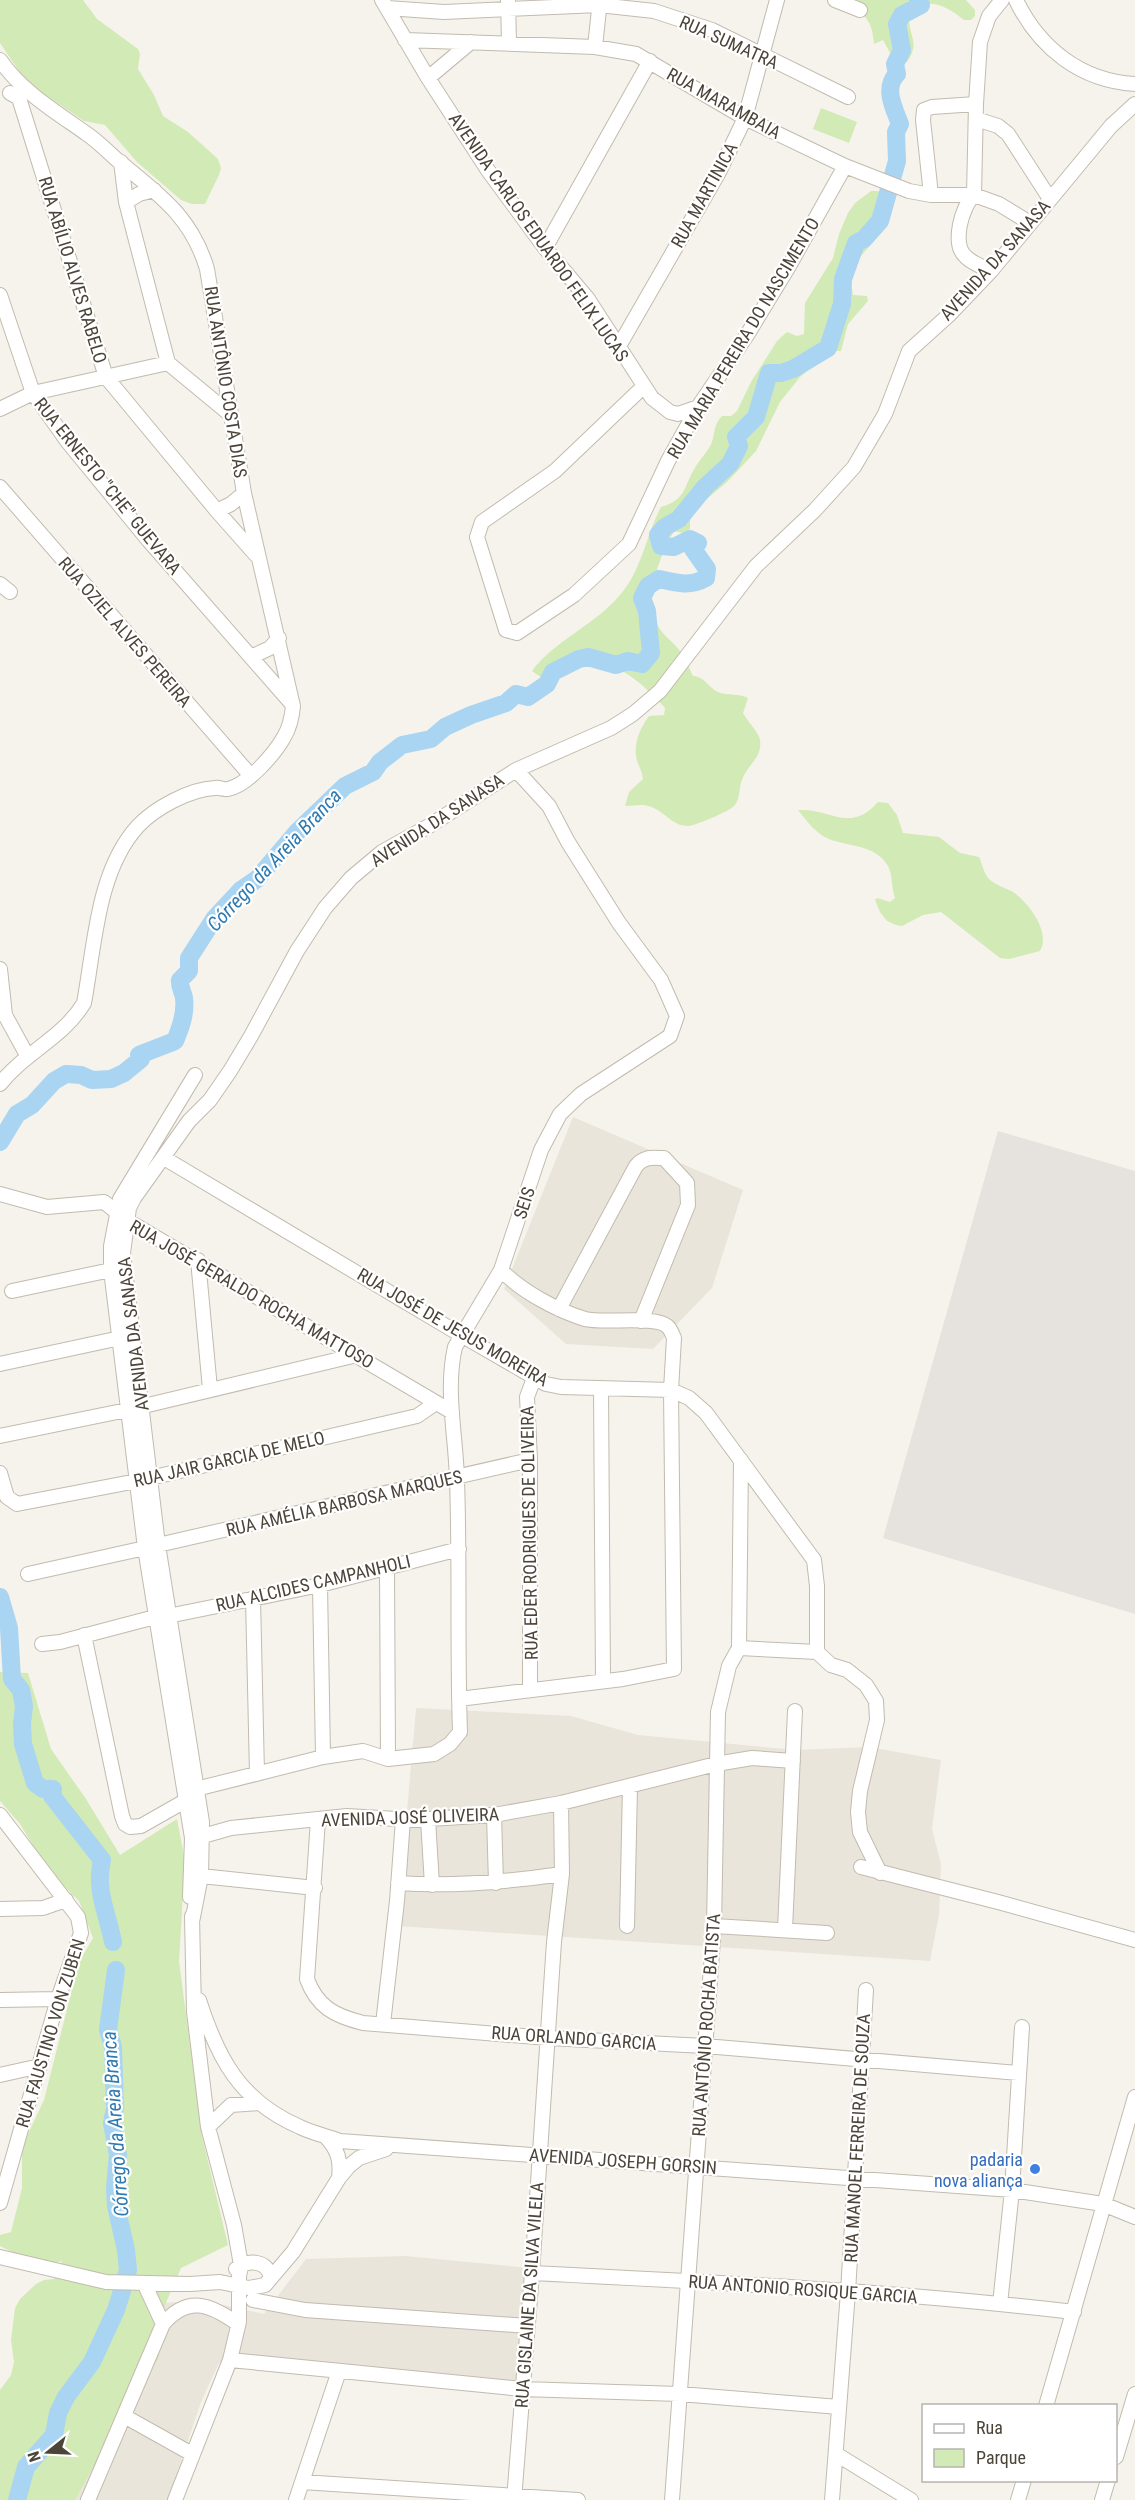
<svg xmlns="http://www.w3.org/2000/svg" width="1135" height="2500" font-family="'Roboto Condensed',sans-serif">
	<style>
		.residential { fill: #eae5da }
		.industrial { fill: #e6e2dd }
		.green { fill: #d2eab5 }
		.lines { fill: none; stroke-linecap: round; stroke-linejoin: round }
		.river { stroke: #a9d4f2; stroke-width: 18 }
		.minor-casing { stroke: #c2bbae; stroke-width: 16 }
		.minor { stroke: #fff; stroke-width: 14 }
		.shop-dot { fill: #3f7fe0; stroke: #fff; stroke-width: 2 }
		.labels { text-anchor: middle; dominant-baseline: central; stroke-width: 4.5; stroke-linejoin: round; paint-order: stroke }
		.street-label { font-size: 18px; fill: #4b4439; stroke: #fff }
		.shop-label { font-size: 18px; fill: #366cbe; stroke: #fff; text-anchor: end }
		.water-label { font-size: 20px; font-style: italic; fill: #2e7ab2; stroke: #fff }
	</style>
	<rect width="100%" height="100%" fill="#f6f3ec"/>
	<path class="residential" d="M573,1117L743,1190L712,1288L653,1349L566,1344L504,1289Z
		M416,1708L571,1716L638,1735L796,1750L869,1747L941,1760L932,1829L941,1864L939,1915L930,1961L397,1926Z
		M405,2256L530,2268L519,2382L219,2363L201,2402L168,2500H0V2405L117,2307L200,2300L264,2314L306,2259Z"/>
	<path class="industrial" d="M998,1131L1135,1171V1614L883,1538Z"/>
	<path class="green" d="M0,0H83L97,19L138,49L140,54L138,69L154,95L163,116L188,132L218,159L221,168L219,175L205,204H192L181,200L137,162L105,125L84,121L38,90L21,74L0,43Z
		M845,0H966L975,10V16L971,20H964C950,9 936,0 917,5C913,8 909,11 909,16C908,36 921,42 907,62L900,64L894,60L883,40L874,44C872,17 864,16 845,0Z
		M821,108L857,122L849,143L813,129Z
		M871,191H878L887,200L884,215L872,243L856,262L851,284L853,295L867,296L868,301L848,324L841,351H831L800,377L780,402L756,451L727,482L690,513V529L683,533L674,531C660,557 642,597 658,626C663,636 674,642 680,651C686,658 689,668 693,676C704,676 709,688 718,692C728,696 739,693 748,698L743,713C747,721 758,731 760,740C763,757 747,765 742,780C738,789 741,799 734,806C730,811 694,826 689,826C672,827 663,809 648,806C642,804 632,806 625,806L629,792L643,779C642,770 637,764 636,756C634,741 641,727 649,716L664,715L665,708C648,689 622,663 594,663C577,664 561,675 545,680L532,671C555,640 595,625 620,595C642,570 646,535 661,507C688,499 683,486 696,466C701,458 709,450 712,442C715,432 714,424 722,416H731L737,411L751,382L777,341L787,332L797,336L804,334L805,303L833,258L839,234L848,213L855,203Z
		M878,802L888,803L897,815L903,833L939,837L960,853L979,857C982,863 984,874 989,879C995,885 1006,888 1013,892C1029,903 1051,932 1040,951L1009,959L1000,958L941,912L923,915L902,926L896,925L887,921L880,912L875,900L877,898L890,902L895,898C891,888 893,875 888,866C875,844 849,847 829,839C816,834 806,820 798,810C831,808 850,834 878,802Z
		M0,1672L28,1673L51,1749L86,1799L120,1855L177,1819L185,1861L179,1961L202,2136L228,2245L181,2268C175,2283 159,2315 158,2330C156,2347 167,2356 149,2368L75,2500H0V2390L11,2375L14,2362L11,2340L15,2308L20,2299L36,2284L44,2280L54,2279L62,2261L53,2264L22,2257L0,2246V2235L11,2232L22,2188V2154L24,2142L44,2100L79,1962L93,1938L79,1901L48,1870L20,1824L0,1801Z"/>
	<g class="lines">
		<path class="river" d="M0,1142L17,1114L32,1105L54,1081L66,1074L81,1075L92,1080L111,1079L124,1073L141,1059L139,1055L175,1041C181,1027 186,1013 184,998C183,991 179,987 180,980L189,971V958L214,919L241,890L257,879L297,832L345,786L373,772L380,762L402,745L431,739L445,727L471,715L506,703L516,694L528,697L547,684L553,672L579,659L588,657L616,665L628,661L642,664L651,653L647,611L642,598L648,586L659,579C676,583 690,587 706,578L707,569L693,549L698,543L690,539L674,547L661,546L658,535L665,527L679,519L705,487L730,464L739,446L736,437L756,417L769,373H781L793,369L828,348L842,304L843,279L856,243L864,239L880,221L897,161L896,132L900,124C894,108 883,88 897,74L895,64L902,50L897,24L902,15L921,5L918,0
			M0,1597L9,1628L12,1679L21,1690L24,1706L22,1724L23,1744L35,1783L43,1789H53L52,1796L102,1860C95,1890 107,1912 113,1942
			M116,1970L108,2030L113,2047L115,2108L112,2123L118,2155L115,2188L116,2206L126,2250L128,2270L126,2277
			M17,2500L26,2467L54,2435L58,2413L66,2397L92,2362L116,2310L122,2291"/>
		<defs>
			<path id="minor" d="M382,0L428,78L487,169L545,248L588,299L652,398L670,412L678,414L698,407
				M508,0L509,43
				M835,0L860,10
				M1016,0C1039,48 1081,81 1135,84
				M387,8L444,12L599,5L654,11L712,30L848,97
				M405,40L595,47L636,54L745,118L845,166L909,191L931,195H974L999,204L1030,223
				M595,47L600,0
				M0,60C22,92 56,112 87,134C100,143 110,154 122,164C161,196 192,218 207,269L244,493L293,706C292,717 290,727 284,737C275,753 248,785 228,789C224,790 219,787 215,788C190,789 155,808 138,826C97,871 95,944 84,1003C63,1038 25,1052 0,1084
				M428,78L471,42
				M10,93L19,98L106,377L217,511L256,555
				M976,119L998,126L1008,134L1050,199
				M121,162L126,202L168,363L231,415
				M931,195L923,120L924,110L932,107L976,104
				M126,202L139,194L154,190
				M545,248L650,61
				M991,271C983,267 972,263 966,257C951,244 962,206 974,195L976,104L980,42L989,16L1002,0
				M0,295L33,393L67,441L149,541L292,704
				M619,346L719,172L745,118L777,0
				M643,387L555,471L482,522L477,537L506,630L517,633L574,595L629,544L668,461L698,407L747,335L789,266L845,166
				M0,409L33,393L168,363
				M0,487L251,776
				M217,511L231,504L244,493
				M0,584L10,592
				M251,657L270,648L279,638
				M0,969L5,1015L28,1057
				M164,1158L461,1335L546,1384L561,1387L671,1390L689,1398L706,1413L814,1560L817,1586V1652
				M0,1194L47,1207L104,1202L128,1221L452,1412
				M198,1260L210,1389
				M12,1291L111,1270
				M559,1309L636,1166C644,1156 652,1158 664,1158L687,1183L688,1205L641,1321
				M0,1364L120,1338
				M601,1388L603,1680
				M0,1436L127,1410L357,1355
				M0,1473L7,1497L17,1504L137,1481L417,1416L436,1403
				M158,1545L530,1460
				M387,1567L388,1759
				M28,1574L145,1548
				M320,1585L323,1757
				M253,1598L257,1774
				M168,1616L320,1585L459,1549
				M84,1635L122,1816L125,1824L130,1827L141,1826L185,1801
				M42,1644L60,1642L155,1617
				M739,1648L741,1460
				M530,1690V1460L527,1397L534,1378
				M459,1699L623,1679L674,1669L671,1390L674,1338C672,1334 671,1329 667,1326C655,1315 603,1324 585,1319C556,1310 521,1291 501,1270
				M196,1789L323,1757L363,1751L388,1759L434,1754L450,1744L460,1732C457,1648 460,1564 457,1480C456,1436 445,1390 455,1347L501,1270L541,1150L560,1114L581,1094L670,1036L677,1016L661,980L619,923L568,842L549,806L516,770
				M0,1815L78,1917L81,1933L58,1999L0,2203
				M494,1815L496,1883
				M428,1819L432,1885
				M318,1820L307,1979C317,2007 335,2016 363,2023L548,2038L705,2046L1019,2073
				M203,1836L231,1828L347,1816L413,1820L494,1815L561,1803L716,1764L752,1758L793,1761
				M861,1867L998,1902L1135,1940
				M201,1876L315,1888
				M398,1883C454,1887 507,1882 562,1874
				M190,1897L192,1838L145,1548L111,1270V1246L120,1199L195,1075
				M0,1909L43,1908L66,1900
				M192,1922L201,1876L202,1822L158,1545L123,1253L129,1208L134,1198L189,1121L210,1100L230,1071L251,1036L297,951L325,908L351,878L382,852L429,826L516,770L611,728L633,714L660,691L756,566L815,510L854,467L885,414L909,351L950,314L991,271L1111,126L1135,104
				M627,1926L630,1786
				M714,1926L827,1933
				M785,1929L795,1711
				M0,2000L58,1999
				M199,2000C218,2059 240,2101 300,2127C312,2133 327,2136 340,2141L1012,2190L1103,2204L1135,2217
				M383,2024L397,1901L403,1819
				M0,2075L40,2066
				M208,2127L231,2105L258,2103
				M326,2137C338,2150 341,2160 339,2178
				M0,2257L106,2282L190,2284L220,2282L249,2288L265,2285L293,2252L339,2178L349,2166L359,2158L386,2149
				M236,2269C248,2259 268,2260 271,2278
				M532,2273C713,2282 894,2291 1074,2312
				M144,2283L163,2324
				M253,2300L305,2310L528,2326
				M1000,2304L1012,2190L1022,2027
				M230,2360L522,2389L680,2394L839,2407
				M1046,2406L1135,2097
				M124,2416L192,2454
				M836,2454L911,2500
				M1116,2457L1135,2394
				M302,2482L578,2500
				M88,2500L163,2324C188,2295 210,2304 238,2324
				M175,2500L230,2360L239,2322V2277L241,2265L234,2225L208,2127L194,2012L192,1916
				M296,2500L339,2371
				M514,2500L532,2273L554,1942L562,1874L561,1803
				M672,2500L714,1926L718,1712L729,1666L739,1648L817,1652L831,1665L847,1670L866,1685L876,1701L877,1720L860,1791L858,1812L860,1832L880,1873
				M832,2500L848,2292L866,1990
				M1018,2500L1024,2480
				M1102,2500L1108,2480"/>
		</defs>
		<use href="#minor" class="minor-casing"/>
		<use href="#minor" class="minor"/>
	</g>
	<circle class="shop-dot" cx="1035" cy="2169" r="6"/>
	<g class="labels">
		<g class="street-label">
			<text transform="translate(729 42) rotate(24)">RUA SUMATRA</text>
			<text transform="translate(724 103) rotate(29)">RUA MARAMBAIA</text>
			<text transform="translate(704 195) rotate(-61)">RUA MARTINICA</text>
			<text transform="translate(539 237) rotate(55)">AVENIDA CARLOS EDUARDO FELIX LUCAS</text>
			<text transform="translate(995 260) rotate(-48)">AVENIDA DA SANASA</text>
			<text transform="translate(73 270) rotate(73)">RUA ABÍLIO ALVES RABELO</text>
			<text transform="translate(743 338) rotate(-59)">RUA MARIA PEREIRA DO NASCIMENTO</text>
			<text transform="translate(226 382) rotate(81)">RUA ANTÔNIO COSTA DIAS</text>
			<text transform="translate(108 486) rotate(51)">RUA ERNESTO "CHE" GUEVARA</text>
			<text transform="translate(125 632) rotate(49)">RUA OZIEL ALVES PEREIRA</text>
			<text transform="translate(437 820) rotate(-33)">AVENIDA DA SANASA</text>
			<text transform="translate(524 1203) rotate(-72)">SEIS</text>
			<text transform="translate(252 1294) rotate(30)">RUA JOSÉ GERALDO ROCHA MATTOSO</text>
			<text transform="translate(453 1327) rotate(30)">RUA JOSÉ DE JESUS MOREIRA</text>
			<text transform="translate(133 1334) rotate(-97)">AVENIDA DA SANASA</text>
			<text transform="translate(229 1459) rotate(-13)">RUA JAIR GARCIA DE MELO</text>
			<text transform="translate(344 1503) rotate(-13)">RUA AMÉLIA BARBOSA MARQUES</text>
			<text transform="translate(529 1533) rotate(-91)">RUA EDER RODRIGUES DE OLIVEIRA</text>
			<text transform="translate(313 1583) rotate(-13)">RUA ALCIDES CAMPANHOLI</text>
			<text transform="translate(410 1817) rotate(-2)">AVENIDA JOSÉ OLIVEIRA</text>
			<text transform="translate(706 2025) rotate(-86)">RUA ANTÔNIO ROCHA BATISTA</text>
			<text transform="translate(50 2033) rotate(-73)">RUA FAUSTINO VON ZUBEN</text>
			<text transform="translate(574 2038) rotate(4)">RUA ORLANDO GARCIA</text>
			<text transform="translate(857 2138) rotate(-87)">RUA MANOEL FERREIRA DE SOUZA</text>
			<text transform="translate(623 2161) rotate(4)">AVENIDA JOSEPH GORSIN</text>
			<text transform="translate(803 2289) rotate(4)">RUA ANTONIO ROSIQUE GARCIA</text>
			<text transform="translate(529 2295) rotate(-86)">RUA GISLAINE DA SILVA VILELA</text>
		</g>
		<g class="shop-label">
			<text x="1023" y="2159">padaria<tspan x="1023" dy="21">nova aliança</tspan></text>
		</g>
		<g class="water-label">
			<text transform="translate(274 860) rotate(-47)">Córrego da Areia Branca</text>
			<text transform="translate(115 2124) rotate(-94)">Córrego da Areia Branca</text>
		</g>
	</g>
	<rect x="922" y="2404" width="195" height="78" fill="#ffffff" stroke="#b7b4b0" stroke-width="1.5"/>
	<rect x="934" y="2424" width="30" height="9" fill="#ffffff" stroke="#b7b4b0" stroke-width="1.5"/>
	<text x="976" y="2434" font-size="18" fill="#4b4439">Rua</text>
	<rect x="934" y="2449" width="30" height="18" fill="#d2eab5" stroke="#b7b4b0" stroke-width="1.5"/>
	<text x="976" y="2464" font-size="18" fill="#4b4439">Parque</text>
	<g transform="translate(48 2452) rotate(252)" stroke="#ffffff" stroke-width="4.5" paint-order="stroke">
	<path d="M0-4.5L10 22L0 15L-10 22Z" fill="#4b4439"/>
	<text y="-9" font-size="16" font-weight="bold" text-anchor="middle" fill="#4b4439">N</text>
	</g>
</svg>
